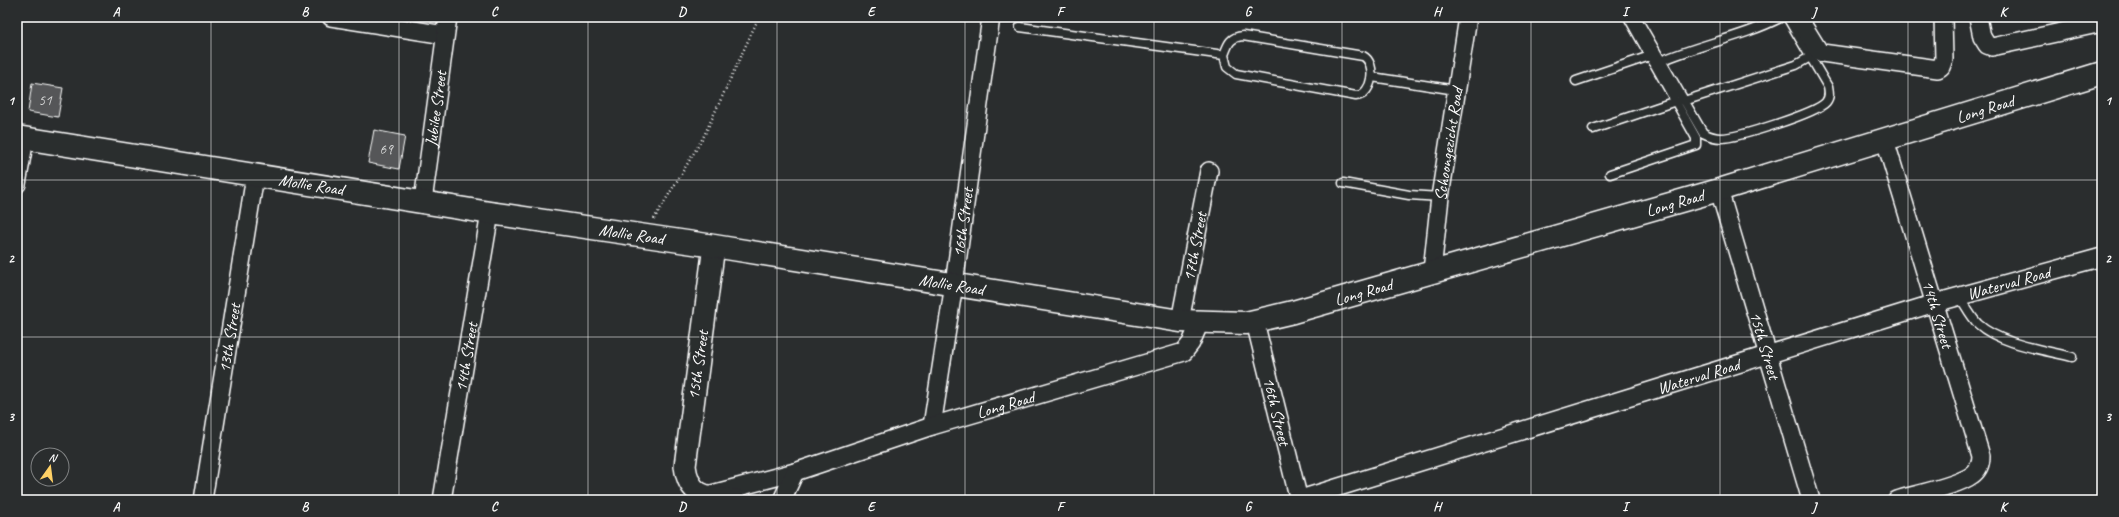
<svg xmlns="http://www.w3.org/2000/svg" width="2119" height="517" font-family="Caveat,sans-serif">
	<style>
		.building { fill: #555758; stroke: #fff }
		.lines { fill: none; stroke-linecap: round; stroke-linejoin: round }
		.service-casing { stroke: #fff; stroke-width: 11 }
		.minor-casing { stroke: #fff; stroke-width: 20 }
		.tertiary-casing { stroke: #fff; stroke-width: 24 }
		.secondary-casing { stroke: #fff; stroke-width: 25 }
		.path { stroke: #fff; stroke-width: 2.5; stroke-dasharray: 1 3; stroke-linecap: butt }
		.service { stroke: #2a2d2e; stroke-width: 8 }
		.minor { stroke: #2a2d2e; stroke-width: 17 }
		.tertiary { stroke: #2a2d2e; stroke-width: 21 }
		.secondary { stroke: #2a2d2e; stroke-width: 22 }
		.grid { fill: none; stroke: #fff; stroke-width: 1; stroke-opacity: 0.55 }
		.labels { text-anchor: middle; dominant-baseline: central; stroke-width: 3; stroke-linejoin: round; paint-order: stroke }
		.number-label { font-size: 15px; fill: #d4d5d5 }
		.street-label { font-size: 17px; fill: #fff; stroke: #2a2d2e }
		.neatline { fill: none; stroke: #fff; stroke-width: 1.5 }
		.grid-label { font-size: 13px; text-anchor: middle; font-weight: bold; fill: #fff }
	</style>
	<rect width="100%" height="100%" fill="#2a2d2e"/>
	<filter id="ink" filterUnits="userSpaceOnUse"><feTurbulence type="fractalNoise" baseFrequency=".025" numOctaves="2"/><feDisplacementMap in="SourceGraphic" scale="8" xChannelSelector="R" yChannelSelector="G"/><feConvolveMatrix kernelMatrix="1 2 1 2 8 2 1 2 1" color-interpolation-filters="sRGB"/></filter>
	<g filter="url(#ink)">
		<path class="building" d="M32,83L63,88L58,117L28,112Z
			M374,130L405,136L399,169L368,163Z"/>
		<g class="lines">
			<defs>
				<path id="service" d="M1636,17L1703,133C1709,136 1714,138 1721,138C1737,138 1817,113 1826,102C1830,97 1829,92 1828,87L1787,17
					M1020,27L1224,55L1227,67L1236,74L1356,96C1373,95 1377,63 1363,56L1243,36C1230,37 1228,44 1224,55
					M1661,61C1701,44 1743,37 1782,17
					M1372,77L1456,90
					M1576,81L1650,56
					M1684,101L1796,65L1810,57
					M1593,129L1676,101
					M1610,174L1696,145V138L1628,17
					M1343,183L1409,195L1440,197
					M1959,296C1965,305 1971,317 1978,324C2000,344 2044,350 2072,357"/>
				<g id="minor">
					<path d="M331,17L445,35"/>
					<path d="M1798,17L1819,51L1822,53L1938,69L1941,67L1944,59L1943,17"/>
					<path d="M1978,17L1982,37L1987,45L1992,47L2102,23"/>
					<path id="s1" d="M1885,140L1981,456C1981,464 1979,470 1972,475C1958,486 1916,494 1897,500"/>
					<path d="M17,184L25,138"/>
					<path id="s2" d="M1719,190L1811,500"/>
					<path id="s3" d="M423,201L448,17"/>
					<path id="s4" d="M1432,271L1440,197L1468,17"/>
					<path id="s5" d="M1180,321L1209,171"/>
					<path id="s6" d="M1255,322L1299,500"/>
					<path id="s7" d="M932,426L954,284L991,17"/>
					<path id="s8" d="M708,495L795,472L932,426L1184,352L1191,343L1200,322"/>
					<path id="s9" d="M203,500L255,176"/>
					<path id="s10" d="M442,500L490,213"/>
					<path d="M782,500L795,472"/>
					<path id="s11" d="M1297,500L1935,303L2102,257"/>
				</g>
				<path id="tertiary" d="M714,246L685,466C689,498 708,497 735,500"/>
				<g id="secondary">
					<path id="s12" d="M17,137L490,213L714,246L1180,321L1246,323L1293,312L1719,190L2102,73"/>
				</g>
			</defs>
			<use href="#service" class="service-casing"/>
			<use href="#minor" class="minor-casing"/>
			<use href="#tertiary" class="tertiary-casing"/>
			<use href="#secondary" class="secondary-casing"/>
			<path class="path" d="M654,219L703,138L759,17"/>
			<use href="#service" class="service"/>
			<use href="#minor" class="minor"/>
			<use href="#tertiary" class="tertiary"/>
			<use href="#secondary" class="secondary"/>
		</g>
	</g>
	<path class="grid" d="M211,17V500M399,17V500M588,17V500M777,17V500M965,17V500M1154,17V500M1342,17V500M1531,17V500M1720,17V500M1908,17V500M17,180H2102M17,337H2102"/>
	<g class="labels">
		<g class="number-label">
			<text x="45" y="100">51</text>
			<text x="386" y="149">69</text>
		</g>
		<g class="street-label">
			<text stroke="none"><textPath href="#s3" startOffset="93">Jubilee Street</textPath></text>
			<text stroke="none"><textPath href="#s12" startOffset="2013">Long Road</textPath></text>
			<text stroke="none"><textPath href="#s4" startOffset="128">Schoongezicht Road</textPath></text>
			<text stroke="none"><textPath href="#s12" startOffset="298">Mollie Road</textPath></text>
			<text stroke="none"><textPath href="#s12" startOffset="1689">Long Road</textPath></text>
			<text stroke="none"><textPath href="#s7" startOffset="206">16th Street</textPath></text>
			<text stroke="none"><textPath href="#s12" startOffset="622">Mollie Road</textPath></text>
			<text stroke="none"><textPath href="#s5" startOffset="76">17th Street</textPath></text>
			<text stroke="none"><textPath href="#s12" startOffset="946">Mollie Road</textPath></text>
			<text stroke="none"><textPath href="#s11" startOffset="744">Waterval Road</textPath></text>
			<text stroke="none"><textPath href="#s12" startOffset="1365">Long Road</textPath></text>
			<text stroke="none"><textPath href="#s1" startOffset="182">14th Street</textPath></text>
			<text stroke="none"><textPath href="#s9" startOffset="164">13th Street</textPath></text>
			<text stroke="none"><textPath href="#s2" startOffset="162">15th Street</textPath></text>
			<text stroke="none"><textPath href="#s10" startOffset="145">14th Street</textPath></text>
			<text transform="translate(698 365) rotate(-82)">15th Street</text>
			<text stroke="none"><textPath href="#s11" startOffset="420">Waterval Road</textPath></text>
			<text stroke="none"><textPath href="#s8" startOffset="311">Long Road</textPath></text>
			<text stroke="none"><textPath href="#s6" startOffset="92">16th Street</textPath></text>
		</g>
	</g>
	<rect width="2119" height="517" fill="none" stroke="#2a2d2e" stroke-width="44"/>
	<g transform="translate(50 467) rotate(14)"><circle r="19" fill="#2a2d2e" stroke="#7f8182"/>
	<path d="M0-3L7 15L0 10L-7 15Z" fill="#ffd166"/>
	<text y="-6" font-size="11" font-weight="bold" text-anchor="middle" fill="#ffffff">N</text>
	</g>
	<rect x="22" y="22" width="2075" height="473" class="neatline"/>
	<g class="grid-label">
		<text x="116" y="16">A</text>
		<text x="305" y="16">B</text>
		<text x="494" y="16">C</text>
		<text x="682" y="16">D</text>
		<text x="871" y="16">E</text>
		<text x="1060" y="16">F</text>
		<text x="1248" y="16">G</text>
		<text x="1437" y="16">H</text>
		<text x="1625" y="16">I</text>
		<text x="1814" y="16">J</text>
		<text x="2003" y="16">K</text>
		<text x="11" y="105">1</text>
		<text x="2108" y="105">1</text>
		<text x="11" y="263">2</text>
		<text x="2108" y="263">2</text>
		<text x="11" y="421">3</text>
		<text x="2108" y="421">3</text>
		<text x="116" y="511">A</text>
		<text x="305" y="511">B</text>
		<text x="494" y="511">C</text>
		<text x="682" y="511">D</text>
		<text x="871" y="511">E</text>
		<text x="1060" y="511">F</text>
		<text x="1248" y="511">G</text>
		<text x="1437" y="511">H</text>
		<text x="1625" y="511">I</text>
		<text x="1814" y="511">J</text>
		<text x="2003" y="511">K</text>
	</g>
</svg>
